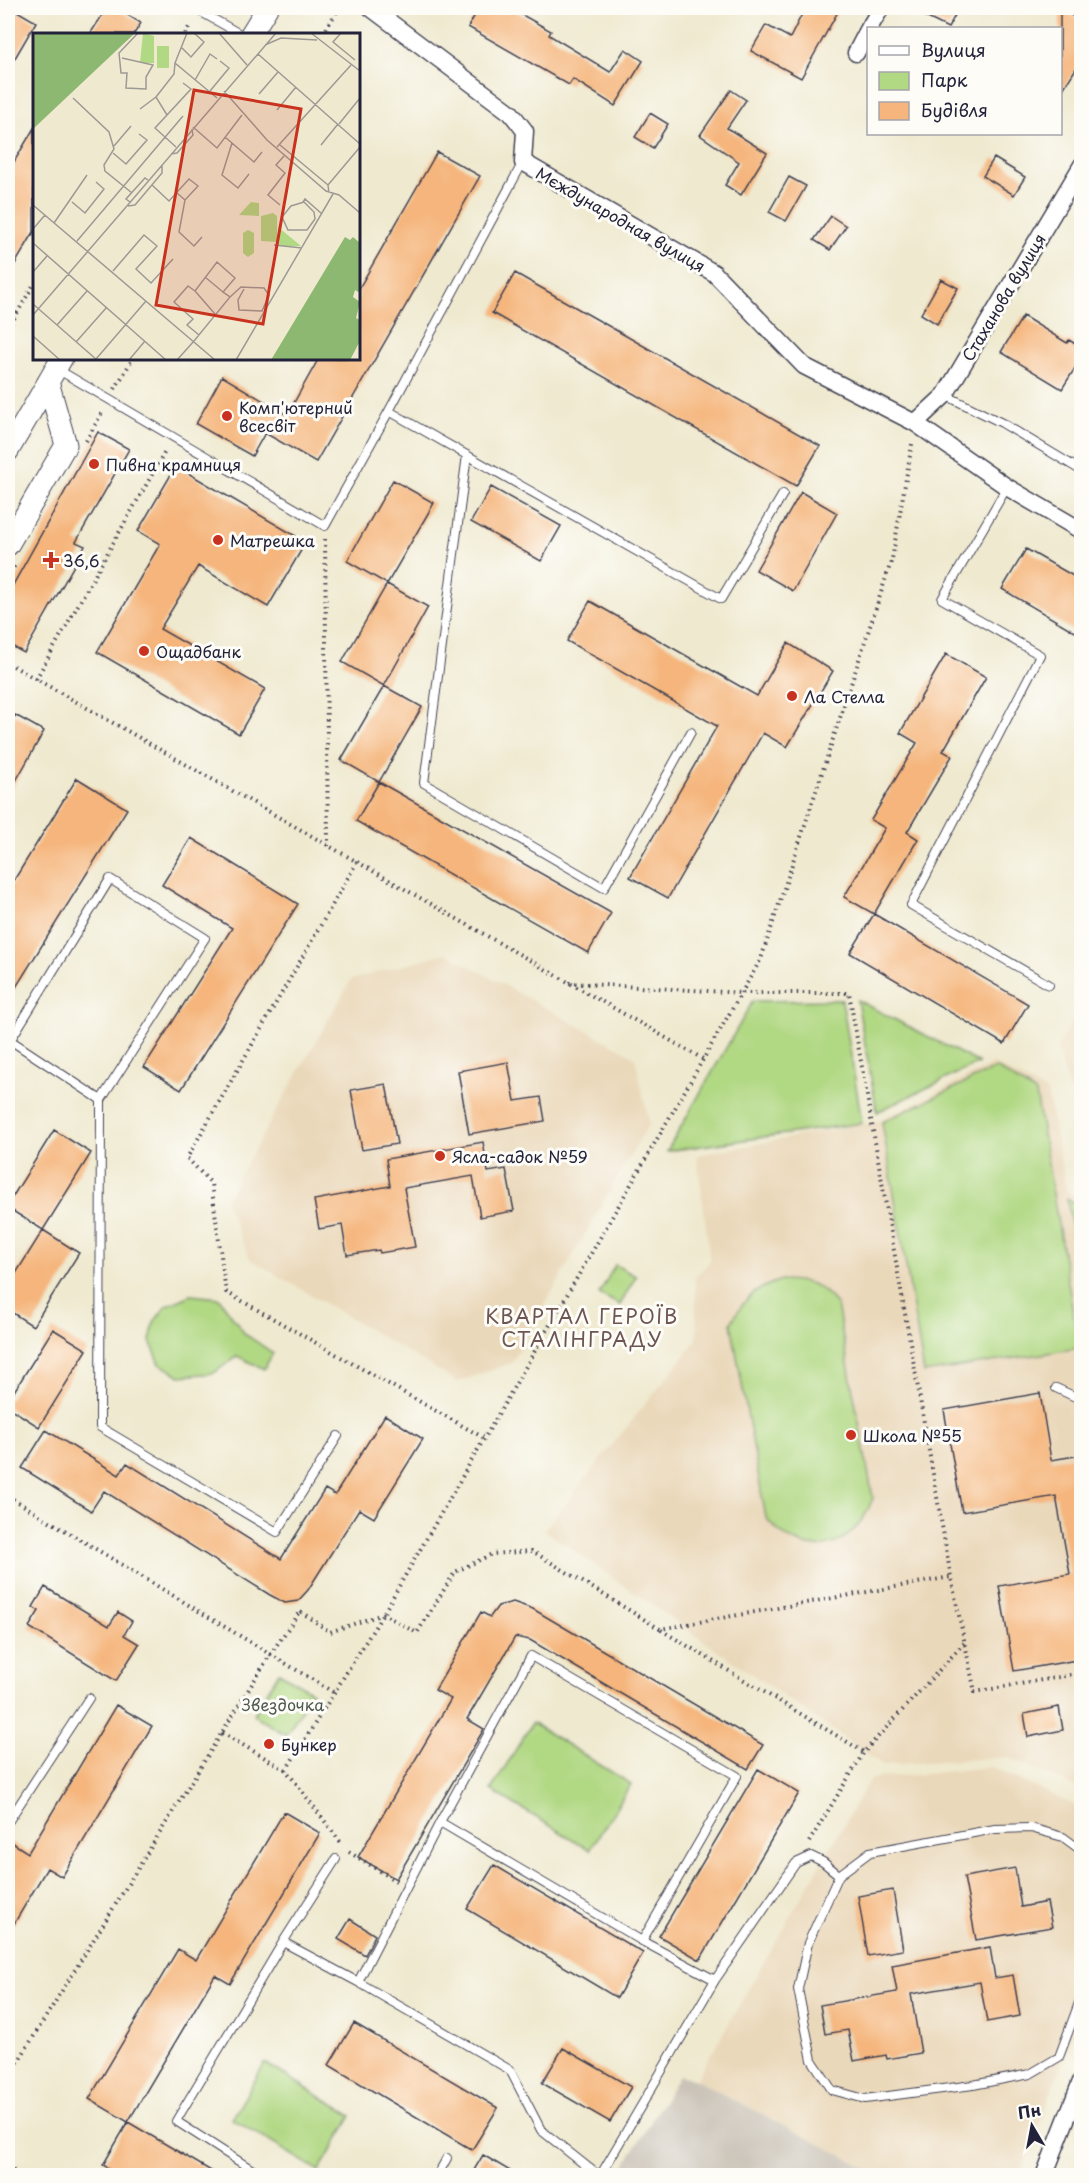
<svg xmlns="http://www.w3.org/2000/svg" width="1089" height="2183" font-family="'Playpen Sans',sans-serif">
	<style>
		.built { fill: #ead8ba }
		.industrial { fill: #cac3b8 }
		.green { fill: #b1d883; stroke: #6a7d5f; stroke-width: 1.5 }
		.building { fill: #f5b57c }
		.lines { fill: none; stroke-linecap: round; stroke-linejoin: round }
		.service-casing { stroke: #414051; stroke-width: 10 }
		.minor-casing { stroke: #414051; stroke-width: 19 }
		.tertiary-casing { stroke: #414051; stroke-width: 23 }
		.path { stroke: #414051; stroke-width: 4; stroke-dasharray: 1.5 4.5; stroke-linecap: butt }
		.service { stroke: #fff; stroke-width: 8 }
		.minor { stroke: #fff; stroke-width: 16 }
		.tertiary { stroke: #fff; stroke-width: 21 }
		.poi-dot { fill: #c8321e; stroke: #fdfcf7; stroke-width: 2 }
		.labels { text-anchor: middle; dominant-baseline: central; stroke-width: 6; stroke-linejoin: round; paint-order: stroke }
		.street-label { font-size: 16px; fill: #22223b; stroke: #fdfcf7 }
		.poi-label { font-size: 16px; fill: #22223b; stroke: #fdfcf7; text-anchor: start }
		.park-label { font-size: 16px; fill: #4d5951; stroke: #fdfcf7 }
		.quarter-label { font-size: 20px; letter-spacing: 1.5px; fill: #6c5552; stroke: #fdfcf7 }
		.inset-road { fill: none; stroke: #9d9994; stroke-width: 1.5 }
		.view { fill: #c8321e; fill-opacity: 0.15; stroke: #c8321e; stroke-width: 3 }
		.inset-edge { fill: none; stroke: #22223b; stroke-width: 3 }
	</style>
	<rect width="100%" height="100%" fill="#fdfcf7"/>
	<filter id="ink" filterUnits="userSpaceOnUse"><feTurbulence type="fractalNoise" baseFrequency=".0167" numOctaves="2"/><feDisplacementMap in="SourceGraphic" scale="12" xChannelSelector="R" yChannelSelector="G"/><feConvolveMatrix kernelMatrix="1 2 1 2 8 2 1 2 1" color-interpolation-filters="sRGB"/></filter>
	<filter id="wash" filterUnits="userSpaceOnUse"><feTurbulence type="fractalNoise" baseFrequency=".008" numOctaves="4" result="noise"/><feDisplacementMap in="SourceGraphic" scale="24" xChannelSelector="R" yChannelSelector="G"/><feGaussianBlur stdDeviation="1.35" result="paint"/><feColorMatrix in="noise" values="0 0 0 0 0 0 0 0 0 0 0 0 0 0 0 0 0 1.4 0 .05"/><feComposite in="paint" operator="in"/></filter>
	<g filter="url(#wash)">
		<rect width="100%" height="100%" fill="#efe9cf"/>
		<path class="built" d="M446,953L635,1057L649,1123L511,1363L458,1382L250,1259L225,1201L351,980Z
			M1081,1002V1131L1057,1048Z
			M993,1064L1047,1092L1067,1191L1081,1199V1790L1007,1757L883,1765L544,1530L697,1340L695,1277L710,1261L697,1155L879,1121Z
			M991,1767L1081,1808V2014L1020,2175H880L696,2080L870,1779Z"/>
		<path class="industrial" d="M679,2075L696,2080L880,2175H619Z"/>
		<path class="green" d="M842,1000L862,1123L667,1151L753,1001Z
			M857,1000L979,1063L877,1112Z
			M996,1068L1036,1093L1079,1348L924,1373L882,1122Z
			M1067,1199L1081,1208V1282Z
			M615,1265L636,1276L620,1305L599,1294Z
			M781,1280C810,1281 818,1282 837,1305L873,1498C852,1553 805,1564 766,1518L731,1323C744,1298 755,1289 781,1280Z
			M191,1295L219,1298L245,1334L273,1353L264,1369L237,1356L214,1373L180,1376L160,1364L150,1341L154,1322L166,1306Z
			M279,1672L312,1692L286,1735L253,1715Z
			M532,1723L631,1784L590,1850L491,1790Z
			M265,2063L352,2116L319,2171L232,2119Z"/>
		<g id="blocks">
			<path class="building" d="M8,8H12L36,22L8,70Z
				M107,8H116L141,23L134,34H90Z
				M479,8H510L551,31L549,35L610,72L625,49L643,61L615,106L573,79L569,85L468,27Z
				M805,8H840L801,78L751,51L766,25L790,38Z
				M907,8H959L948,28Z
				M1060,8L1082,22V59L1060,94Z
				M731,90L746,100L727,128L767,153L741,195L725,185L739,162L700,135Z
				M650,113L668,124L653,148L635,137Z
				M34,128V232L8,276V172Z
				M437,152L480,176L316,462L265,433L252,456L196,424L222,376L287,415L319,358H358V290Z
				M994,158L1025,177L1014,195L983,176Z
				M789,177L806,186L786,221L769,212Z
				M831,216L846,226L830,250L814,240Z
				M515,273L820,446L796,486L492,313Z
				M941,279L958,288L937,324L921,314Z
				M1023,316L1067,343L1069,340L1082,348V357L1062,389L1001,352Z
				M98,432L129,449L76,542L85,546L24,653L8,644V594Z
				M176,466L306,542L268,607L198,566L160,629L265,689L239,734L97,652L160,544L138,531Z
				M393,480L434,503L387,584L347,561Z
				M491,487L561,526L541,561L471,522Z
				M801,492L837,513L793,591L756,570Z
				M1026,549L1082,581V636L1002,589Z
				M387,584L428,607L384,686L342,662Z
				M590,601L757,696L788,643L833,671L787,747L763,733L668,898L630,877L717,726L567,641Z
				M946,654L986,677L943,751L952,756L907,832L918,839L874,914L844,897L885,828L871,820L917,743L900,733Z
				M384,686L422,707L379,782L341,760Z
				M15,715L44,731L8,795V729Z
				M77,778L127,809L8,1000V890Z
				M379,782L611,913L588,953L356,821Z
				M191,838L298,904L181,1090L144,1067L232,928L162,885Z
				M874,914L1028,1004L1004,1044L850,953Z
				M508,1062L515,1101L541,1097L545,1121L469,1134L458,1071Z
				M386,1084L397,1144L362,1150L351,1090Z
				M54,1130L91,1153L43,1230L8,1208V1204Z
				M483,1142L488,1172L506,1169L514,1211L480,1217L473,1176L404,1188L415,1247L380,1253L379,1250L347,1255L342,1225L319,1229L314,1200L390,1186L386,1159Z
				M43,1230L79,1253L33,1326L8,1310V1286Z
				M53,1329L87,1350L39,1427L8,1407V1401Z
				M1040,1393L1051,1460L1082,1455V1659L1014,1671L999,1586L1070,1574L1056,1496L962,1512L944,1410Z
				M385,1415L423,1439L374,1518L359,1509L308,1590L298,1601L285,1603L270,1595L104,1491L91,1511L22,1468L46,1430L119,1475L127,1463L281,1559L325,1489L335,1495Z
				M45,1587L109,1626L118,1612L132,1621L124,1635L139,1644L116,1681L29,1627L39,1611L33,1607Z
				M513,1602L533,1609L763,1745L748,1769L530,1640L515,1637L467,1719L484,1729L396,1879L358,1857L451,1699L435,1690L481,1612L490,1617L498,1606Z
				M116,1705L152,1726L62,1877L47,1868L8,1934V1840L28,1853Z
				M1059,1707L1063,1730L1028,1737L1024,1714Z
				M758,1769L799,1793L700,1960L659,1936Z
				M284,1812L320,1833L230,1984L215,1975L128,2122L89,2099L178,1949L196,1960Z
				M494,1865L643,1953L617,1998L467,1909Z
				M1015,1868L1021,1907L1047,1902L1052,1927L976,1940L964,1877Z
				M893,1890L903,1950L868,1956L858,1896Z
				M350,1919L375,1935L365,1955L338,1939Z
				M990,1947L995,1978L1013,1975L1020,2016L987,2022L980,1982L911,1994L921,2053L887,2059L886,2055L854,2061L848,2030L825,2034L820,2005L897,1992L892,1965Z
				M354,2023L498,2108L472,2150L329,2065Z
				M563,2048L631,2087L610,2122L542,2083Z
				M128,2122L218,2175H121L103,2165Z
				M483,2155L517,2175H471Z"/>
		</g>
	</g>
	<g filter="url(#ink)">
		<use href="#blocks" fill-opacity="0" stroke="#414051" stroke-width="1.5"/>
		<g class="lines">
			<defs>
				<path id="service" d="M194,8L240,34
					M57,369L325,526L389,411L523,162
					M945,395L1002,423L1082,471
					M389,411L721,599L783,494
					M467,455L424,783L604,888L691,732
					M1007,487L942,599L1040,655L911,905L1049,985
					M8,1044L110,879L205,938L101,1100L10,1040
					M101,1100L100,1427L277,1532L338,1436
					M1056,1388L1082,1400
					M8,1822L89,1698
					M440,1822L642,1941
					M1082,1854L1078,1848L1063,1837L1031,1828L995,1829L870,1852L839,1875L808,1943L798,1989L812,2060L832,2090L865,2099L973,2085L1030,2074L1059,2057L1082,1995
					M283,1942L336,1859
					M715,1980L796,1863L811,1856L823,1862L839,1875
					M358,1982L510,2070L541,2130L599,2176
					M262,2176L176,2121L283,1942L358,1982L440,1822L531,1656L737,1776L642,1941L715,1980L600,2176
					M437,2176L447,2158"/>
				<path id="minor" d="M371,8L511,113L525,131L523,162L714,273L804,366L915,423L1007,487L1082,531
					M869,28L881,8
					M856,53L868,30
					M915,423L945,395L1082,165
					M1044,2176L1082,2079"/>
				<path id="tertiary" d="M251,34L267,8
					M8,451L62,358
					M8,545L66,445L48,382"/>
			</defs>
			<use href="#service" class="service-casing"/>
			<use href="#minor" class="minor-casing"/>
			<use href="#tertiary" class="tertiary-casing"/>
			<path class="path" d="M185,34L191,24
				M323,34L339,8
				M8,329L34,284
				M115,389L133,358
				M86,441L103,411
				M325,539L328,846
				M8,578L15,565
				M8,663L703,1059
				M36,679L166,450
				M357,862L187,1158L211,1183L226,1292L484,1438
				M569,983L742,993H849L951,1577
				M8,1496L333,1692
				M661,1630L864,1752
				M222,1733L286,1770L342,1844
				M286,1770L383,1614L761,959L892,559L912,444
				M809,1842L864,1752L964,1643
				M349,1852L396,1881
				M8,2078L270,1655L300,1611L330,1632L383,1614L417,1633L455,1572L492,1554L532,1551L660,1629L951,1577L975,1692L1082,1673
				M8,2166L23,2176"/>
			<use href="#service" class="service"/>
			<use href="#minor" class="minor"/>
			<use href="#tertiary" class="tertiary"/>
		</g>
	</g>
	<g class="poi-dot">
		<circle cx="227" cy="416" r="6"/>
		<circle cx="94" cy="464" r="6"/>
		<circle cx="218" cy="540" r="6"/>
		<path d="M48 551h6v6h6v6h-6v6h-6v-6h-6v-6h6z"/>
		<circle cx="144" cy="651" r="6"/>
		<circle cx="792" cy="696" r="6"/>
		<circle cx="440" cy="1156" r="6"/>
		<circle cx="851" cy="1435" r="6"/>
		<circle cx="269" cy="1744" r="6"/>
	</g>
	<g class="labels">
		<g class="street-label">
			<text transform="translate(621 219) rotate(30)">Мєждународная вулиця</text>
			<text transform="translate(1003 297) rotate(-59)">Стаханова вулиця</text>
		</g>
		<g class="poi-label">
			<text x="239" y="407">Комп'ютерний<tspan x="239" dy="18">всесвіт</tspan></text>
			<text x="106" y="464">Пивна крамниця</text>
			<text x="230" y="540">Матрешка</text>
			<text x="63" y="560">36,6</text>
			<text x="156" y="651">Ощадбанк</text>
			<text x="804" y="696">Ла Стелла</text>
			<text x="452" y="1156">Ясла-садок №59</text>
			<text x="863" y="1435">Школа №55</text>
			<text x="281" y="1744">Бункер</text>
		</g>
		<g class="park-label">
			<text x="283" y="1704">Звездочка</text>
		</g>
		<g class="quarter-label">
			<text x="582" y="1316">КВАРТАЛ ГЕРОЇВ<tspan x="582" dy="23">СТАЛІНГРАДУ</tspan></text>
		</g>
	</g>
	<g transform="translate(33 33)">
		<rect width="327" height="327" fill="#efe9cf"/>
		<path d="M110,0L121,3V30H107ZM124,13H136V35H124ZM218,169L226,170V183L206,182ZM240,180L244,183V209L228,208V183ZM245,194L268,213H245ZM215,197L221,200V220L215,224L210,220V200Z" fill="#b1d883"/>
		<path d="M0,0H102L0,96ZM312,204L317,207L320,204L327,210V260L322,257L320,264L327,269L323,285L327,287V308L317,327H238Z" fill="#8cb871"/>
		<path class="inset-road" d="M154,0L142,30L184,65M186,0L214,32M278,0L327,38M308,0L300,9L322,27M232,12L248,5L284,7M148,14L158,24L171,9L161,0M225,21L327,111M89,25L120,32L113,44V56L93,55L94,40H88L86,20L105,0M162,47L177,21L184,26M177,58L196,35L187,28M191,58L234,107L293,158L306,162L327,180M226,61L245,39M123,64L141,41L142,30M40,65L76,99L81,116L71,132L72,138L99,160M107,76L123,64L134,82M244,77L263,54M306,91L327,65M160,94L184,115L209,82M192,104L221,129L229,119M199,110L189,142L205,155L216,141M247,112L295,152M288,112L305,91M81,113L98,93M143,114L122,95L158,56L150,50M244,114L318,32M80,120L93,131L114,107L106,101M138,121L144,120L160,102L159,96M119,152L136,168L156,146L165,153L152,167L144,160M296,160L295,152L327,114M152,167L146,199L161,213L169,204M39,169L52,180L71,156L63,149M97,169L93,166L112,145L115,147M271,169L258,173L249,184L255,197H274L282,186L281,179L271,169H270L272,166L289,181M0,172L182,327M247,172L235,162L252,140L243,132L251,123M95,173L102,172L129,140V133M21,190L54,142M0,196L12,182M44,208L150,83M0,210L133,327M241,212L269,215M80,238L111,202L124,213L103,236L118,250L140,226M0,239L14,223M172,244L190,259M162,258L182,281M197,264L208,254L231,255L236,262L229,278L206,277L205,267L211,256M0,271L64,327M0,282L243,0M24,292L54,258M0,303L27,327M43,309L74,274M63,326L113,268M96,327L112,308M144,327L161,308L197,264L190,259L202,245L184,229L162,258L155,253L141,269L160,286L154,292L166,302M203,327L300,161"/>
		<path class="view" d="M161,57L268,76L230,291L123,272Z"/>
		<rect width="327" height="327" class="inset-edge"/>
	</g>
	<rect width="1089" height="2183" fill="none" stroke="#fdfcf7" stroke-width="30"/>
	<rect x="867" y="27" width="195" height="108" fill="#fdfcf7" stroke="#a5a5ac" stroke-width="1.5"/>
	<rect x="879" y="46" width="30" height="9" fill="#ffffff" stroke="#a5a5ac" stroke-width="1.5"/>
	<text x="921" y="57" font-size="18" fill="#22223b">Вулиця</text>
	<rect x="879" y="72" width="30" height="18" fill="#b1d883" stroke="#a5a5ac" stroke-width="1.5"/>
	<text x="921" y="87" font-size="18" fill="#22223b">Парк</text>
	<rect x="879" y="102" width="30" height="18" fill="#f5b57c" stroke="#a5a5ac" stroke-width="1.5"/>
	<text x="921" y="117" font-size="18" fill="#22223b">Будівля</text>
	<g transform="translate(1032 2126) rotate(350)" stroke="#fdfcf7" stroke-width="4.5" paint-order="stroke">
	<path d="M0-4.5L10 22L0 15L-10 22Z" fill="#22223b"/>
	<text y="-9" font-size="16" font-weight="bold" text-anchor="middle" fill="#22223b">Пн</text>
	</g>
</svg>
